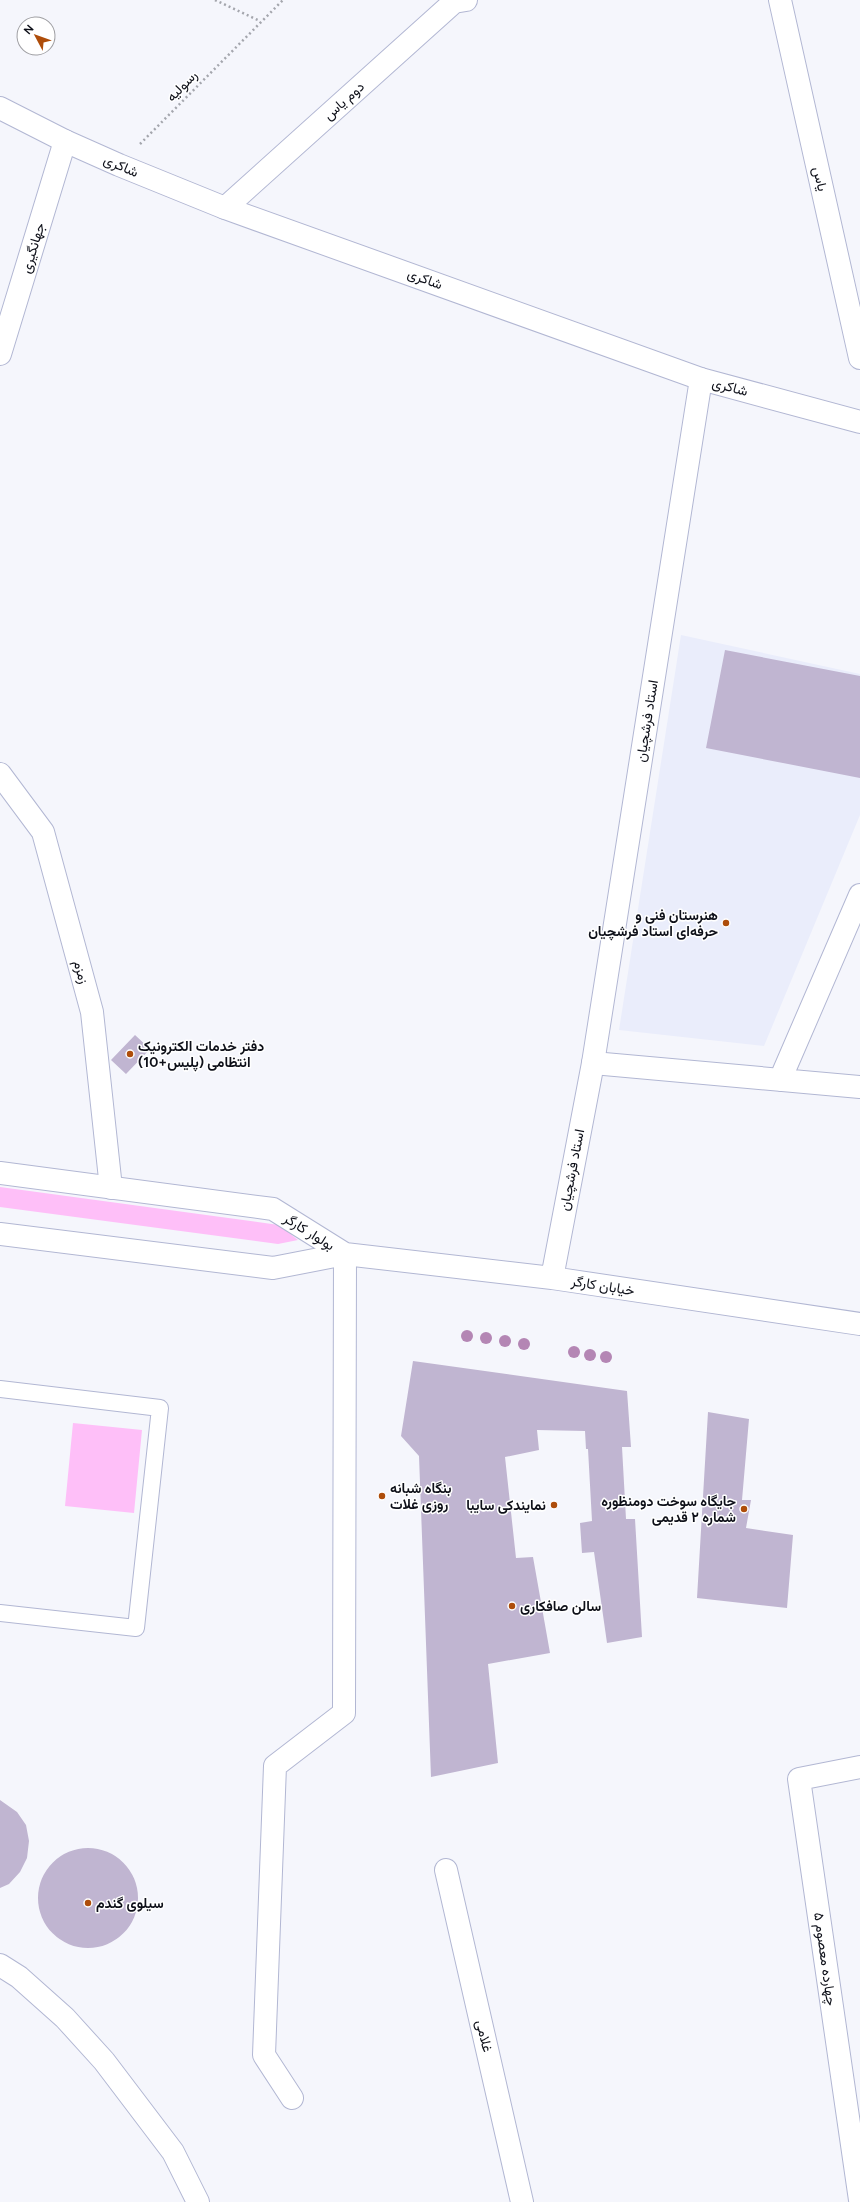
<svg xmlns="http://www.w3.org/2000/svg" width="860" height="2202" font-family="Figtree,Vazirmatn,sans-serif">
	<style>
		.built { fill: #eaedfb }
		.green { fill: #febff8 }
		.building { fill: #c0b5d1 }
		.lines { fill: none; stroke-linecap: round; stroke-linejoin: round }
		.lane-casing { stroke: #b2b7d3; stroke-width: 18 }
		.street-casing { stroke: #b2b7d3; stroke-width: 24 }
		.secondary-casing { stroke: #b2b7d3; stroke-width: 24 }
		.path { stroke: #a4a6ad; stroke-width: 2.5; stroke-dasharray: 2 3; stroke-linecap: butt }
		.lane { stroke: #fff; stroke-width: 16 }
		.street { stroke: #fff; stroke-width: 22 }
		.secondary { stroke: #fff; stroke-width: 22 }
		.tree { fill: #b486b4 }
		.poi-dot { fill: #ae4d0a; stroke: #fff; stroke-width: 1.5 }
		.labels { text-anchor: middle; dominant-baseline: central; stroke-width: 3; stroke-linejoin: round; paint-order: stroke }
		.street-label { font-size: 14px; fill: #0e1019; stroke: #fff }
		.poi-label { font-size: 14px; font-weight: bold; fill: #0e1019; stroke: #fff; text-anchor: start }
	</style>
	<rect width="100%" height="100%" fill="#f5f6fc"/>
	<path class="built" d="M681,635L860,674V815L764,1046L619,1030Z"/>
	<path class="green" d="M0,1187L279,1225L298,1240L278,1244L0,1207Z
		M73,1423L142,1430L134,1513L65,1506Z"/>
	<path class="building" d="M725,650L860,676V778L706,748Z
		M135,1035L150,1049L126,1074L111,1060Z
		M413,1361L627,1391L631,1447H622L626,1519H635L642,1637L607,1643L594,1552L582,1553L580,1523L592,1521L588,1449H586L585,1431L537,1430L539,1450L505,1457L516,1558L533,1557L550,1653L488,1664L498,1763L431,1777L419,1456L401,1436Z
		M708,1412L749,1419L742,1500H751L746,1528L793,1535L787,1608L697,1598Z
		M0,1800L17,1812L26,1825L29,1841L27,1858L20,1872L9,1884L0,1888Z
		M38 1898a50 50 0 1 1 100 0a50 50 0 1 1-100 0Z"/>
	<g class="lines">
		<defs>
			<path id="lane" d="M0,1389L160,1408L136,1628L0,1613"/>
			<path id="street" d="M780,0L860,358
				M225,208L454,2L466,0
				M0,354L65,141
				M701,379L860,422
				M0,774L43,832L92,1012L111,1188
				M593,1063L860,1087
				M780,1080L860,895
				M860,1767L799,1779L860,2200
				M446,1870L522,2202
				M0,1965L19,1977L65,2018L104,2061L173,2152L198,2202
				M292,2098L264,2055L275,1766L344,1713L345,1254"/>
			<path id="secondary" d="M0,108L65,141L119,165L225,208L701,379L593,1063L552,1278
				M0,1173L273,1209L345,1254
				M0,1234L273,1268L345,1254L552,1278L860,1324"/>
		</defs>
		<use href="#lane" class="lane-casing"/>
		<use href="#street" class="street-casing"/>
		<use href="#secondary" class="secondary-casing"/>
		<path class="path" d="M215,0L260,21
			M140,144L283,0"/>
		<use href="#lane" class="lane"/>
		<use href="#street" class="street"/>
		<use href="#secondary" class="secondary"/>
	</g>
	<g class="tree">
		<circle cx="467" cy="1336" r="6"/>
		<circle cx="486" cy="1338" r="6"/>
		<circle cx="505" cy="1341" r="6"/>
		<circle cx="524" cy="1344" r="6"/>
		<circle cx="574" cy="1352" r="6"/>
		<circle cx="590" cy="1355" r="6"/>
		<circle cx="606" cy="1357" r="6"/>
	</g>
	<g class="poi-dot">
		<circle cx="726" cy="923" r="4"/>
		<circle cx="130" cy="1054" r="4"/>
		<circle cx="382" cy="1496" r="4"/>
		<circle cx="554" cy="1505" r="4"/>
		<circle cx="744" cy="1509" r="4"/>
		<circle cx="512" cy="1606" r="4"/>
		<circle cx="88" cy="1903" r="4"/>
	</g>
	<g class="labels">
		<g class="street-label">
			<text transform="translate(182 86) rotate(-46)">رسولیه</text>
			<text transform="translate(344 101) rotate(-42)">دوم یاس</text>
			<text transform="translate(121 166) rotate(23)">شاکری</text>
			<text transform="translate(820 179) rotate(77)">یاس</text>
			<text transform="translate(33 248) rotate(-73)">جهانگیری</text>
			<text transform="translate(425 279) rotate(20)">شاکری</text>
			<text transform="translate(730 387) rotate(15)">شاکری</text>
			<text transform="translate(647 721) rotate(-81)">استاد فرشچیان</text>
			<text transform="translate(81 972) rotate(75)">زمزم</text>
			<text transform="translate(572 1170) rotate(-79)">استاد فرشچیان</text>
			<text transform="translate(309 1232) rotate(32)">بولوار کارگر</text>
			<text transform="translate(603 1286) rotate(9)">خیابان کارگر</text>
			<text transform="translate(825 1959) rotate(82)">چهارده معصوم ۵</text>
			<text transform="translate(484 2036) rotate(77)">غلامی</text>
		</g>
		<g class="poi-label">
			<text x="718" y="915" text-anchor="end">هنرستان فنی و<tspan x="718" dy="16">حرفه‌ای استاد فرشچیان</tspan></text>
			<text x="138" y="1046">دفتر خدمات الکترونیک<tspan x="138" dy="16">انتظامی (پلیس+10)</tspan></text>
			<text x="390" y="1488">بنگاه شبانه<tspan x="390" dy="16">روزی غلات</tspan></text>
			<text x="736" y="1501" text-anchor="end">جایگاه سوخت دومنظوره<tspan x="736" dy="16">شماره ۲ قدیمی</tspan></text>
			<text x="546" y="1505" text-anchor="end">نمايندكى سايبا</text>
			<text x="520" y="1606">سالن صافكارى</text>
			<text x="96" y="1903">سیلوی گندم</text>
		</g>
	</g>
	<g transform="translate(36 36) rotate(311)"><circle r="19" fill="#ffffff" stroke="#9f9fa3"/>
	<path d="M0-3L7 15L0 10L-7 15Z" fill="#ae4d0a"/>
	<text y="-6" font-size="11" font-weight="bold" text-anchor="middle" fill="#0e1019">N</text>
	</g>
</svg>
